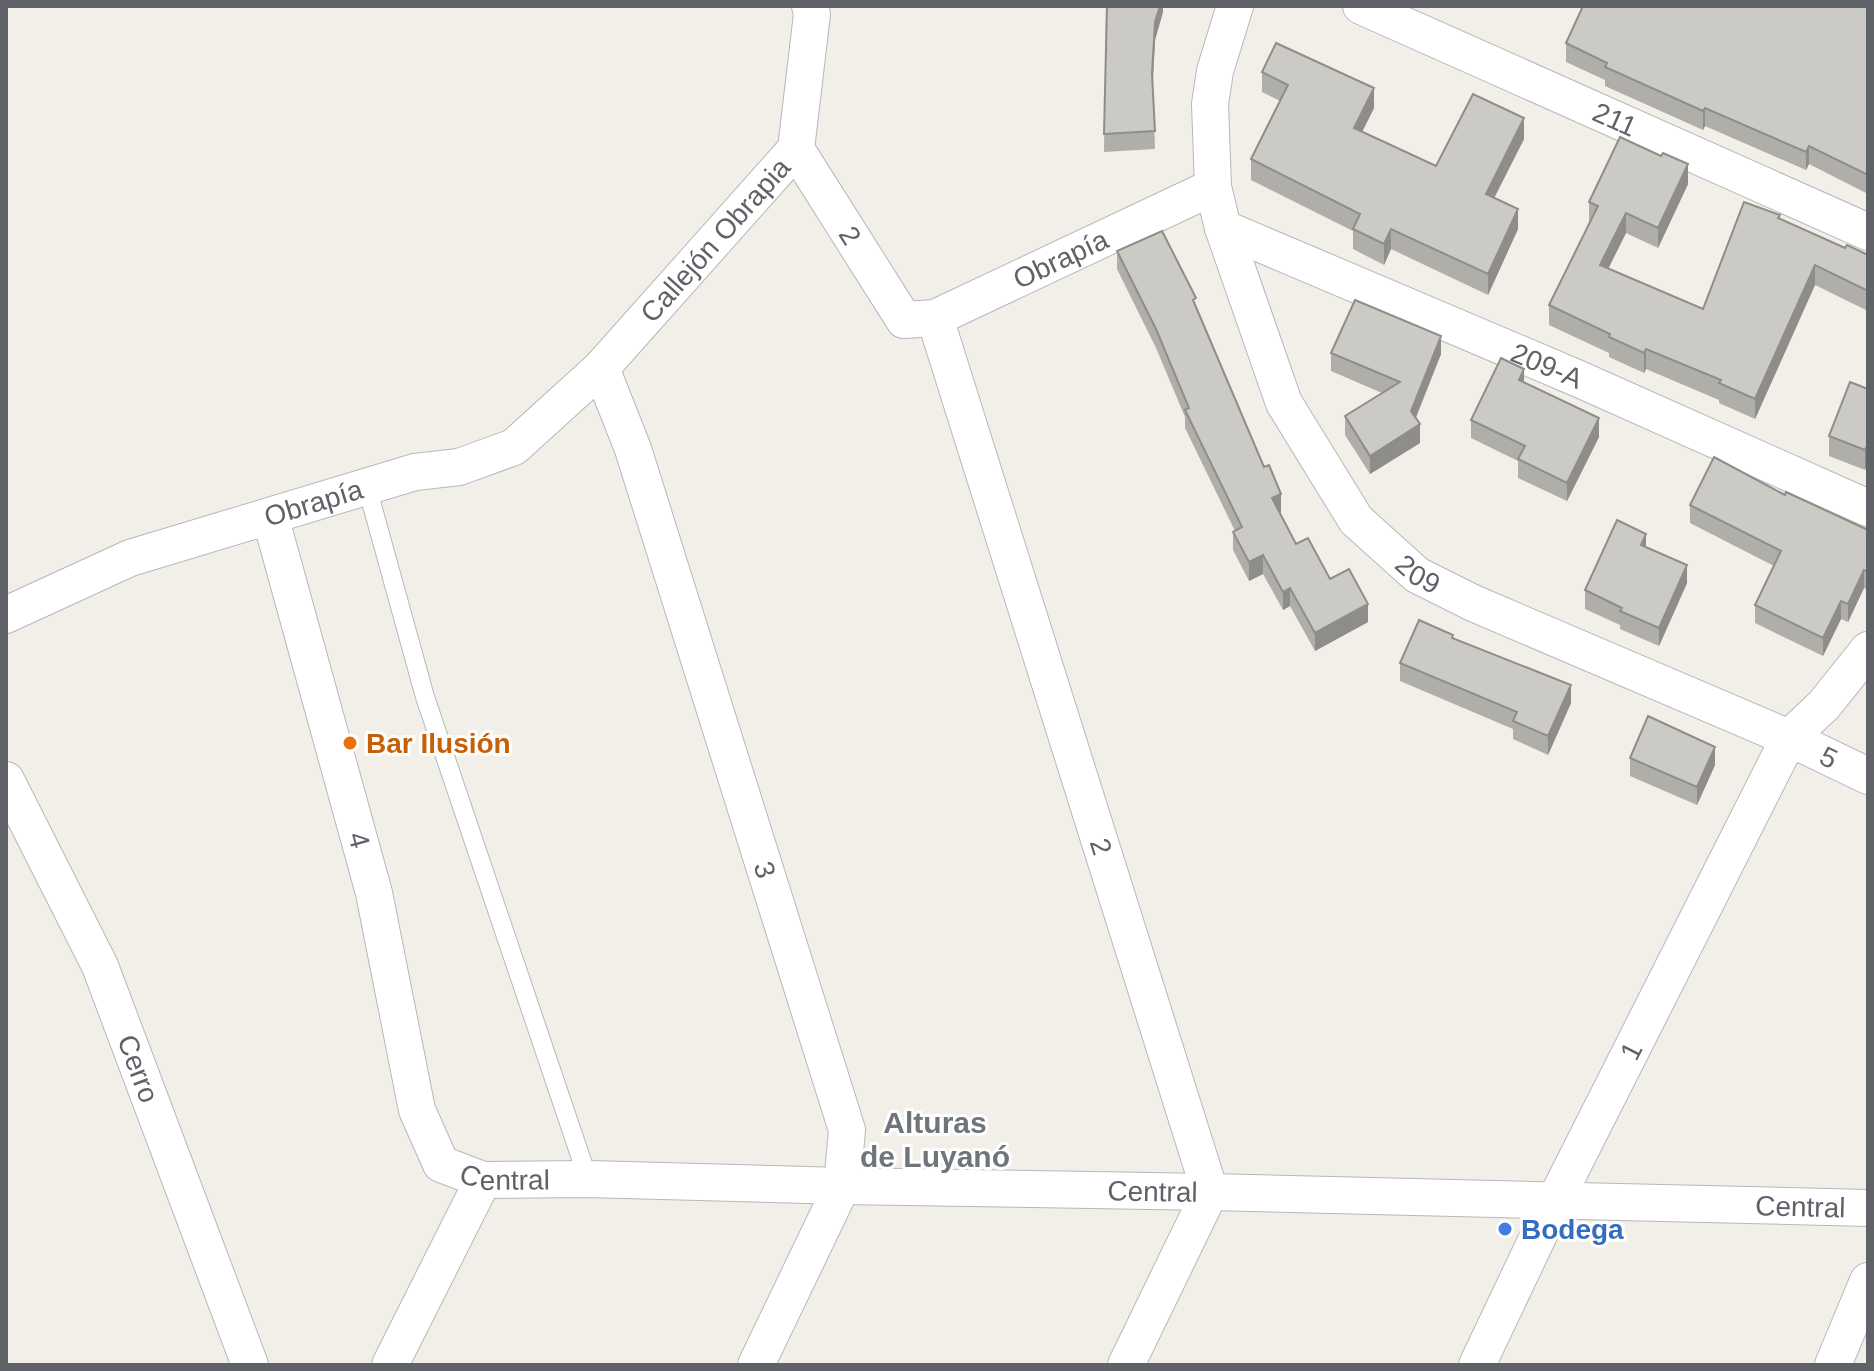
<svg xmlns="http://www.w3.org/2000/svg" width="1874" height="1371" font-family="Arial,sans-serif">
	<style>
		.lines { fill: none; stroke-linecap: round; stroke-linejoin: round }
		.service-casing { stroke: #b5b8bc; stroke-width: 20 }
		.minor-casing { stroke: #b5b8bc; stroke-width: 38 }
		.service { stroke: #fff; stroke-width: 18 }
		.minor { stroke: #fff; stroke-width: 36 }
		.wall { fill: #afaea9 }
		.shaded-wall { fill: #8f8d8a }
		.building { fill: #cccac5; stroke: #8f8d8a; stroke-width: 2 }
		.food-dot { fill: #e8710a; stroke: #fff; stroke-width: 3 }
		.shop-dot { fill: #3f7fe0; stroke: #fff; stroke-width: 3 }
		.labels { text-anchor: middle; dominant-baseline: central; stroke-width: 6; stroke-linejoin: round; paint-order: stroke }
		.street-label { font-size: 28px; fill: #5f6368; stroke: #fff }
		.food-label { font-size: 28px; font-weight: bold; fill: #c56008; stroke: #fff; text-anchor: start }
		.shop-label { font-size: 28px; font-weight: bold; fill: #366cbe; stroke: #fff; text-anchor: start }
		.neighbourhood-label { font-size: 30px; font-weight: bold; fill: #70757a; stroke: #fff }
	</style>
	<rect width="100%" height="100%" fill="#f1efe8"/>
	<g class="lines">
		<defs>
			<path id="service" d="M367,487L425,697L588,1179"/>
			<g id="minor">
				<path id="s1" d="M1235,6L1215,71L1210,104L1213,187L1223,228L1284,403L1356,520L1417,575L1473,603L1789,738L1868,776"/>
				<path id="s2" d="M1361,6L1868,232"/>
				<path id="s3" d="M796,149L904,320L935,318L1213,187"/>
				<path id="s4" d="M1223,228L1579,379L1868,508"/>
				<path id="s5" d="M935,318L1210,1192L1126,1365"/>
				<path id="s6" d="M601,368L633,449L847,1130L842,1186L756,1365"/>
				<path id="s7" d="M270,516L374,893L417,1110L441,1164L483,1180L588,1179L842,1186L1210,1192L1868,1208"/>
				<path id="s8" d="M6,615L130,558L415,472L459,467L514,447L601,368L796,149L812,14L810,6"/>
				<path id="s9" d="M6,780L100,966L250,1365"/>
				<path d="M390,1365L483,1180"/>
				<path id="s10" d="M1477,1365L1555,1201L1789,738L1824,705L1868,650"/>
				<path d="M1833,1365L1868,1281"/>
			</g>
		</defs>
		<use href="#service" class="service-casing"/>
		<use href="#minor" class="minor-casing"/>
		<use href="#service" class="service"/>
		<use href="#minor" class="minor"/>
	</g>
	<path class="wall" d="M1163,6V12L1155,40L1153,83L1155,149L1104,152L1106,8Z
		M1868,6V194L1809,164L1806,170L1705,126L1703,130L1605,86V80L1566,62V43Z
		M1262,72L1374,108L1362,132L1436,166L1524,139L1494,198L1518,229L1488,295L1391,249L1384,265L1353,249V231L1251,180V159L1280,101L1262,92Z
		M1688,184L1658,248L1626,233L1608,269L1703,309L1780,219L1845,248L1868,255V311L1815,285L1755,419L1719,403V400L1646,369L1644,373L1609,357V353L1549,325V305L1590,222H1589V202Z
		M1117,251L1196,306L1281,512L1280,513L1296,544L1330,579L1368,622L1315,651L1290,606L1283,610L1263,574L1249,581L1233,550V532L1235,531L1185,428V417L1156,348L1117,269Z
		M1331,353L1441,354L1416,418L1420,443L1370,474L1345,435V416L1382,393L1331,371Z
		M1524,382L1599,437L1567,501L1518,478V461L1471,438V420Z
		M1868,389V466H1867L1865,470L1829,456V436Z
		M1785,495L1868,530V590L1864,588L1848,622L1841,619L1823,656L1755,623V605L1774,566L1690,523V505Z
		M1646,548L1687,583L1659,646L1620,629V625L1585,609V590Z
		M1453,639L1571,703L1548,755L1513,739V729L1400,681V663Z
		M1630,758L1715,765L1697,805L1630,776Z"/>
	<path class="shaded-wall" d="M1160,6H1163V12L1155,40L1152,93L1155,22Z
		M1374,88V108L1354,148V128Z
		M1705,108V126L1703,130V111Z
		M1524,118V139L1486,214V194Z
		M1809,146V164L1806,170V152Z
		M1688,164V184L1658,248V228Z
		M1518,209V229L1488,295V274Z
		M1626,213V233L1600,285V265Z
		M1391,229V249L1384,265V244Z
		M1815,265V285L1755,419V399Z
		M1441,336V354L1411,429V411Z
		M1646,349V369L1644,373V353Z
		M1524,369V387L1519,380Z
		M1599,418V437L1567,501V483Z
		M1420,424V443L1370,474V456Z
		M1867,446V466L1865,470V450Z
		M1281,494V512L1272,516V498Z
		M1646,534V552L1641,545Z
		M1263,555V574L1249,581V562Z
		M1687,565V583L1659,646V628Z
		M1864,570V588L1848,622V604Z
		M1290,588V606L1283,610V592Z
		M1841,601V619L1823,656V638Z
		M1368,604V622L1315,651V633Z
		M1571,685V703L1548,755V736Z
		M1715,747V765L1697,805V787Z"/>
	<path class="building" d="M1107,6H1160L1155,22L1152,74L1155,131L1104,134Z
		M1583,6H1868V175L1809,146L1806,152L1705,108L1703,111L1605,67L1607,63L1566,43Z
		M1276,43L1374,88L1354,128L1436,166L1473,94L1524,118L1486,194L1518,209L1488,274L1391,229L1384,244L1353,229L1360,214L1251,159L1288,85L1262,72Z
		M1620,137L1661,156L1663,153L1688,164L1658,228L1626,213L1600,265L1703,309L1744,202L1780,215L1778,218L1845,248L1847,245L1868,255V291L1815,265L1755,399L1719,383L1721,380L1646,349L1644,353L1609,337L1610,334L1549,305L1598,206L1589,202Z
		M1162,231L1196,298L1193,300L1264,467L1269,465L1281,494L1272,498L1296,544L1308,538L1330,579L1349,569L1368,604L1315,633L1290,588L1283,592L1263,555L1249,562L1233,532L1242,527L1185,410L1189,408L1156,329L1117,251Z
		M1355,300L1441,336L1411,411L1420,424L1370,456L1345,416L1400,382L1331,353Z
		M1501,358L1524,369L1519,380L1599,418L1567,483L1518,459L1525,446L1471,420Z
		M1850,382L1868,389V446H1867L1865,450L1829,436Z
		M1714,457L1785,495L1786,492L1868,530V572L1864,570L1848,604L1841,601L1823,638L1755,605L1781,551L1690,505Z
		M1617,520L1646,534L1641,545L1687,565L1659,628L1620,611L1622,608L1585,590Z
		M1419,620L1453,635L1452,638L1571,685L1548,736L1513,721L1517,712L1400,663Z
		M1648,716L1715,747L1697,787L1630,758Z"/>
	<circle class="food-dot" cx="350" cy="743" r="8"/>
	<circle class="shop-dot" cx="1505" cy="1229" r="8"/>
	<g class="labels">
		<g class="street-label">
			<text stroke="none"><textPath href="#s2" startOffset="278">211</textPath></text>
			<text stroke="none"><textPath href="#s3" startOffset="102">2</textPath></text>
			<text stroke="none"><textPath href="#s8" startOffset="826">Callejón Obrapia</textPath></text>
			<text stroke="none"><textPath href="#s3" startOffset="372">Obrapía</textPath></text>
			<text stroke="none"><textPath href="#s4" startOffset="352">209-A</textPath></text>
			<text stroke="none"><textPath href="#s8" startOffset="328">Obrapía</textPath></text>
			<text stroke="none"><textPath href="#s1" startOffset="632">209</textPath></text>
			<text stroke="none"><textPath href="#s1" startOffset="1082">5</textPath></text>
			<text stroke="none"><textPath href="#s7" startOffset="336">4</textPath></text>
			<text stroke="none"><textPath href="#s5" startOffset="554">2</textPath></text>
			<text stroke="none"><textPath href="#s6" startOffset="528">3</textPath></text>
			<text stroke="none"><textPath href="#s10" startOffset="350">1</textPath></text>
			<text stroke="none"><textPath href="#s9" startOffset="318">Cerro</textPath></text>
			<text stroke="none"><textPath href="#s7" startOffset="738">Central</textPath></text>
			<text stroke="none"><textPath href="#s7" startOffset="1386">Central</textPath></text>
			<text stroke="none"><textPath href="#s7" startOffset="2034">Central</textPath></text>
		</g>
		<g class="food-label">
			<text x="366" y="743">Bar Ilusión</text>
		</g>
		<g class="shop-label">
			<text x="1521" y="1229">Bodega</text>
		</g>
		<g class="neighbourhood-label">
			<text x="935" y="1122">Alturas<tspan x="935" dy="34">de Luyanó</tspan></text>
		</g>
	</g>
	<rect width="1874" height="1371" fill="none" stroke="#5f6368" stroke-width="16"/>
</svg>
